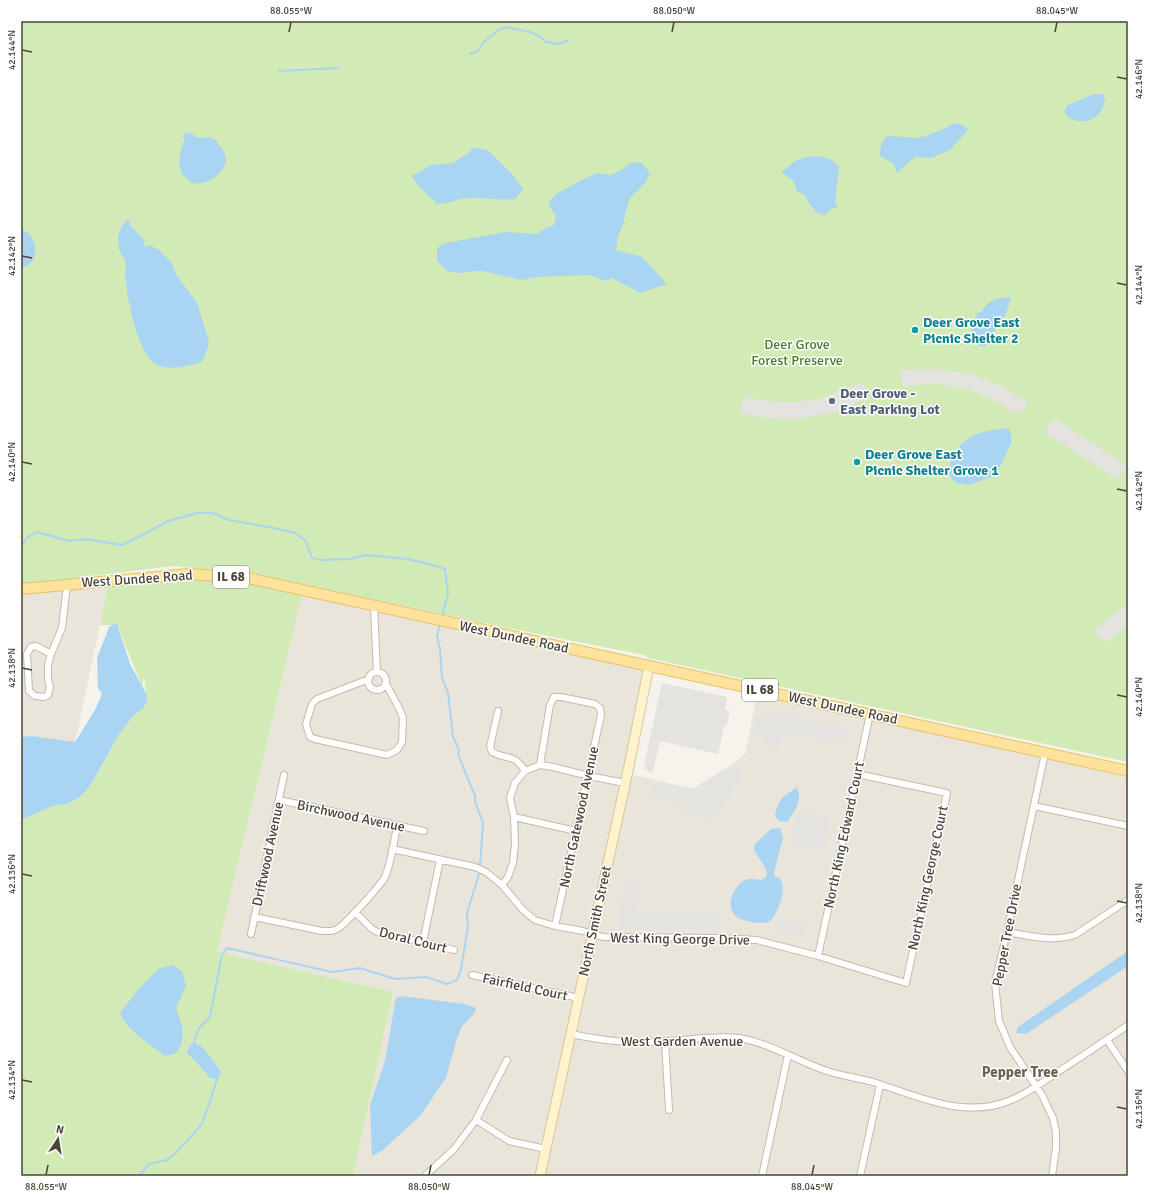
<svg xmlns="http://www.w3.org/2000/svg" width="1149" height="1197" font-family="Signika,sans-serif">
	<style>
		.residential { fill: #eae5da }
		.green { fill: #d2eab5 }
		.parking { fill: #e5e3e0 }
		.water { fill: #a9d4f2 }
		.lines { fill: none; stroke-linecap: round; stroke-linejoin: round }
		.stream { stroke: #a9d4f2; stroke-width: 2 }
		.street-casing { stroke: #c2bbae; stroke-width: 8 }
		.secondary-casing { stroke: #d6c79b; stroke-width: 11 }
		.primary-casing { stroke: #e6c16a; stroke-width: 12 }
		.street { stroke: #fff; stroke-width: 6 }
		.secondary { stroke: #fff3cd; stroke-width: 9 }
		.primary { stroke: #ffe39c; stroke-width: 10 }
		.ticks { fill: none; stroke: #4b4439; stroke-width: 1.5 }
		.culture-dot { fill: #0f9aa8; stroke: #fff; stroke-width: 1.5 }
		.service-dot { fill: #5c6f8a; stroke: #fff; stroke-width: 1.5 }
		.labels { text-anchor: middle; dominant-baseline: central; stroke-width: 3; stroke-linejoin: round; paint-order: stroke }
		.shield { fill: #fff; stroke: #817c74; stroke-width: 1 }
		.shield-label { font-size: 13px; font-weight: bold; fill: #4b4439 }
		.culture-label { font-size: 14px; font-weight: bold; fill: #0d838f; stroke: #fff; text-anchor: start }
		.park-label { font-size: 14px; fill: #4a7f2a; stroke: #fff }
		.service-label { font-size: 14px; font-weight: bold; fill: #4e5e75; stroke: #fff; text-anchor: start }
		.street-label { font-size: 14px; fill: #4b4439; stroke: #fff }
		.neighbourhood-label { font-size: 15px; font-weight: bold; fill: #6e6250; stroke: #fff }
		.neatline { fill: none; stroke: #4b4439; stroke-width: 1.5 }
		.ticks-label { font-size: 10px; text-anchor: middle; fill: #4b4439 }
	</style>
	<rect width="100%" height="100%" fill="#f6f3ec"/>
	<path class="residential" d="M109,581L75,743L32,736L21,737V589Z
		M303,591L649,666L627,773L692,789L728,767L745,754L758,690L1128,771V1176H353L393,992L217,953Z"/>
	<path class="green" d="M21,21H1128V762L648,658L644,655L498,626L260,575L173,566L21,585Z
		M223,576L303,591L217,952L393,992L353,1176H21V820L53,806L67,804L80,797L90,786L118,736L134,715L144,708L147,700L144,677L142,686L117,625H100L109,581Z"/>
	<path class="parking" d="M936,369L970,374L992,382L1026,400V405L1022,412L1017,414L991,398L969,390L940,384L914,385L904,387L901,382V370Z
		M861,383L865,386L867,392V398L835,412L795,419L768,418L741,413V404L746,396L754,399L777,402H799L826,397Z
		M1056,420L1125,464V470L1122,475L1116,478L1047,434V428L1051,422Z
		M1128,604V625L1104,643L1095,634L1094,630Z
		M662,683L727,697L725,710L730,711L727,724L724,726L718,754L660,741L652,774L643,768L647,766L644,765Z
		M763,711L848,728L846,744L787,732L788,729L785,728L782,731L786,734L776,751L762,744L771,726L775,728L776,726L764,724L768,728L761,740L751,735L756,724L753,723L756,714L761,716Z
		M733,766L743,771L723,809L713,818L710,819L683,814L679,812V804L652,796L650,793L653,780L693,789L727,768L730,771Z
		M798,811L830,817L824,850L791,844Z
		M625,881L641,883L636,912H721L722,929H621L618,922Z
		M779,917L807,923L804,939L775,932Z"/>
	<path class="water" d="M1094,94H1103C1106,99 1105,104 1102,109C1091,132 1054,118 1068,105Z
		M952,124C959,124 965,124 968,130L950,150L931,158L915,157L897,173L893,163L880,156C880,148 881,141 888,136L920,138L923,136L925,137C934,131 943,131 952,124Z
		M185,132L188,134L190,132L197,138C209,137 213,135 220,146C223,150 225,153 226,158C227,174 199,193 186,178C184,176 182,174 181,171C176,157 185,145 185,132Z
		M473,148L488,150L513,175L523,189L515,199C498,201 483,197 468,198C457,199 448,204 437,204C429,195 417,187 412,176L431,165L453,163L468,153Z
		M805,157C818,156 832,155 839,168L835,202L838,208H832C821,225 810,206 805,195L796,191V187L793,180L781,173L795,161Z
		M641,162L650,173L645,183L629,199L622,228L618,235L616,250L642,257L667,284L640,293C631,287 621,284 612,278L606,281L590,275L536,277L522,280L483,271H472L464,273L449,272L437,261V248L446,243L506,232L537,234L547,227L554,225L556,216L551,209L549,202L556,194L582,180L597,173L610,175L620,171L630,163Z
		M128,219L131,226L145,241L144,246L150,245L160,251L173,264L175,273L197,303L209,342L207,350L202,362C187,366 165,373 152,361C136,347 127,296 125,275C125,270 127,264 125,260C123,254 118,252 118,243C117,234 122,225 128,219Z
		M21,229C40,235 40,268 21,267Z
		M1007,297L1011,298C1009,306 1006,314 1002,321C1001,324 998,325 996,328C992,336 992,340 984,347L976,344V339H972C969,330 974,320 978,312H982C990,298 994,300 1007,297Z
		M1004,428L1010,430L1012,441L1000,467L991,477L968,485L956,483L948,474C950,469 950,461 953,456C965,434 982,432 1004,428Z
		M114,624H117L130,664L146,693L147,700L144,708L134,715L118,736L90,786L80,797L67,804L53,806L21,820V737L32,736L75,742L95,710L102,694L98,688L97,658L109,627Z
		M796,787C804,800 794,812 787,822L779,821L775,815C776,809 779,802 783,797C787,793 792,792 796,787Z
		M780,828L783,837L774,873L775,877L780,878C785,888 782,899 778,908C776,912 774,918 770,921C764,924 758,923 752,922C748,921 743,920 740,919C728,913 729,899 735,890C742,878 749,878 761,880L767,876C766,861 754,858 754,845L771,829Z
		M1128,951V966L1026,1034L1016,1033L1018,1027Z
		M173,965L182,971L186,986L176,1008C182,1025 188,1039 175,1054L165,1056C149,1043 128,1032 120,1013L137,991L158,969Z
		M401,996L464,1004L476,1008L474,1014L462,1026L457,1038L446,1078L420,1116L383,1150L372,1156L370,1105L385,1061L396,998Z
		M194,1042C196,1044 200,1045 202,1047C205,1050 221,1070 221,1073L217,1079L210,1078L191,1056L187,1054L188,1048Z"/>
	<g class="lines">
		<path class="stream" d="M470,54L478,51L483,43L497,31L506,27L530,32L539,36L546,42L553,43L559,44L569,40
			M279,71L338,68
			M21,546L28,537L37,532L69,541L87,539L121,545L133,540L168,521L197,513H213L229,520L274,528L295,533L306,541L312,558L320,560L350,559L365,555L407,559L425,563L445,569L448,593L442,617
			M440,623L437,636L440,649L442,678L448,693L453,737L459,750L458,754L475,796V802L483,823L480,867
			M194,1042L199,1028L210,1017L222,955L227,948L332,972L360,968L395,979L426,977L447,984L457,980L461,969L468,927L467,913L480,871
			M139,1176L149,1164L167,1160L176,1153L202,1124L213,1092L217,1079"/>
		<defs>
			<path id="street" d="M374,606L377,672
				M51,654L36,646L31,647L27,654L29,691L35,696L44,697L48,695L50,687L48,680V665L51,654L62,628L67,585
				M368 681a9 9 0 1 1 18 0a9 9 0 1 1-18 0Z
				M369,679L317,699L312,704L306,724L310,737L315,739L387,755L397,750L402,742L403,718L399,708L386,684
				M498,711L490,747L492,752C508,761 513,752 525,771
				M1045,753L1007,932L995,983L999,1021L1010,1047L1042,1095L1053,1118L1056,1132V1148L1052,1176
				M540,765L550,705L554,697H561L595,704L600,708L601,715L555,926
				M525,771L540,765L553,767L589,776L625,783
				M279,800L424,831
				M1034,806L1128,826
				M514,817L576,831
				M392,849L475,867L486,872L502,885L523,910L535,920L555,926L583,931L603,937L720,938L757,940L818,956L906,983L947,793L857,774
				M502,885L508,877L513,863L515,843L514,817L510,798L515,783L525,771
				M355,912L372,929L381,934L423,942L454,950
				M254,917L322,931C327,931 332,932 337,929C346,924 380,886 385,877C391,864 394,841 397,826
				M1007,932C1030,936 1052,942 1075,935L1128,900
				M251,934L284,775
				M423,942L440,860
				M818,956L870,714
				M472,975L579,998
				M571,1034C605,1041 632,1044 667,1041C690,1040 717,1035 739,1038C770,1043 797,1061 827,1071C842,1076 858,1078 873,1082C917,1096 965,1120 1011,1100C1026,1094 1041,1083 1055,1074C1079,1058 1104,1042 1128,1025
				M1107,1040L1128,1071
				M665,1041L669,1110
				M476,1120L509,1141L546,1149
				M425,1176L454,1149L476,1120L507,1060
				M762,1176L788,1055
				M860,1176L880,1085"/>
			<path id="secondary" d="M540,1176L629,766L649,666"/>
			<path id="primary" d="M21,589L189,574L248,578L1128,771"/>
		</defs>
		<use href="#street" class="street-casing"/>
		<use href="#secondary" class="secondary-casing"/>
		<use href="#primary" class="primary-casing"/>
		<use href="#street" class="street"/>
		<use href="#secondary" class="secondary"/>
		<use href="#primary" class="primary"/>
	</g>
	<path class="ticks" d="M289,32L291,22M672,32L674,22M1055,32L1057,22M22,50L32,52M1117,77L1127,79M22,256L32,258M1117,283L1127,285M22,462L32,464M1117,489L1127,491M22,668L32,670M1117,695L1127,697M22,874L32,876M1117,901L1127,903M22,1080L32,1082M1117,1107L1127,1109M46,1175L48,1165M429,1175L431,1165M812,1175L814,1165"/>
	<g class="culture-dot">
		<circle cx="915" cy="330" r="4"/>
		<circle cx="857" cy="462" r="4"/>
	</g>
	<circle class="service-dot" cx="832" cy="401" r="4"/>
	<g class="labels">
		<g class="shield">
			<rect x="213" y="566" width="36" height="22" rx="3"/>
			<rect x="742" y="679" width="36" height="22" rx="3"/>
		</g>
		<g class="shield-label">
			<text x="231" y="577">IL 68</text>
			<text x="760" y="690">IL 68</text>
		</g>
		<g class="culture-label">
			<text x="923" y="322">Deer Grove East<tspan x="923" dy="16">Picnic Shelter 2</tspan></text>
			<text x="865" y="454">Deer Grove East<tspan x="865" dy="16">Picnic Shelter Grove 1</tspan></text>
		</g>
		<g class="park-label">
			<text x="797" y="344">Deer Grove<tspan x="797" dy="16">Forest Preserve</tspan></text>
		</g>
		<g class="service-label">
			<text x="840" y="393">Deer Grove -<tspan x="840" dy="16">East Parking Lot</tspan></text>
		</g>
		<g class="street-label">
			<text transform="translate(137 579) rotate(-4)">West Dundee Road</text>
			<text transform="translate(514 637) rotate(12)">West Dundee Road</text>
			<text transform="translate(843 708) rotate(12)">West Dundee Road</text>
			<text transform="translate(351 816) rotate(12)">Birchwood Avenue</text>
			<text transform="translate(579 817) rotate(-78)">North Gatewood Avenue</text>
			<text transform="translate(844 835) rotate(-78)">North King Edward Court</text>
			<text transform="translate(268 854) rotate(-78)">Driftwood Avenue</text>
			<text transform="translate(928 878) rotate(-78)">North King George Court</text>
			<text transform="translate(595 921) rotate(-78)">North Smith Street</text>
			<text transform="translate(1007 935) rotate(-79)">Pepper Tree Drive</text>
			<text transform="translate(680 939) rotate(1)">West King George Drive</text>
			<text transform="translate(413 940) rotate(14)">Doral Court</text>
			<text transform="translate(525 987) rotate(12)">Fairfield Court</text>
			<text x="682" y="1041">West Garden Avenue</text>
		</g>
		<g class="neighbourhood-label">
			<text x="1020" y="1072">Pepper Tree</text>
		</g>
	</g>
	<rect width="1149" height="1197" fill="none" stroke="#ffffff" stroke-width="44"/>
	<g transform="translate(58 1139) rotate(12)" stroke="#ffffff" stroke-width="3" paint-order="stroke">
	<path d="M0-3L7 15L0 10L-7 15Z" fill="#4b4439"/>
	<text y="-6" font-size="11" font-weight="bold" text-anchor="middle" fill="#4b4439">N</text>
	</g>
	<rect x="22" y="22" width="1105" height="1153" class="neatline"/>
	<g class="ticks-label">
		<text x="291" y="14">88.055°W</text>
		<text x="674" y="14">88.050°W</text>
		<text x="1057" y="14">88.045°W</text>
		<text transform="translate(11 50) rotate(-90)" y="4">42.144°N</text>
		<text transform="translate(1138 79) rotate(-90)" y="4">42.146°N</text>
		<text transform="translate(11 256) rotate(-90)" y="4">42.142°N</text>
		<text transform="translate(1138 285) rotate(-90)" y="4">42.144°N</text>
		<text transform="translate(11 462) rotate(-90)" y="4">42.140°N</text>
		<text transform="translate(1138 491) rotate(-90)" y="4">42.142°N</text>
		<text transform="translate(11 668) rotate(-90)" y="4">42.138°N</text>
		<text transform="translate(1138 697) rotate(-90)" y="4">42.140°N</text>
		<text transform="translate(11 874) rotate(-90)" y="4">42.136°N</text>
		<text transform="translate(1138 903) rotate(-90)" y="4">42.138°N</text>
		<text transform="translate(11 1080) rotate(-90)" y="4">42.134°N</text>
		<text transform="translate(1138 1109) rotate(-90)" y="4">42.136°N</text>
		<text x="46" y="1190">88.055°W</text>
		<text x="429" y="1190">88.050°W</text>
		<text x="812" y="1190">88.045°W</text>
	</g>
</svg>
